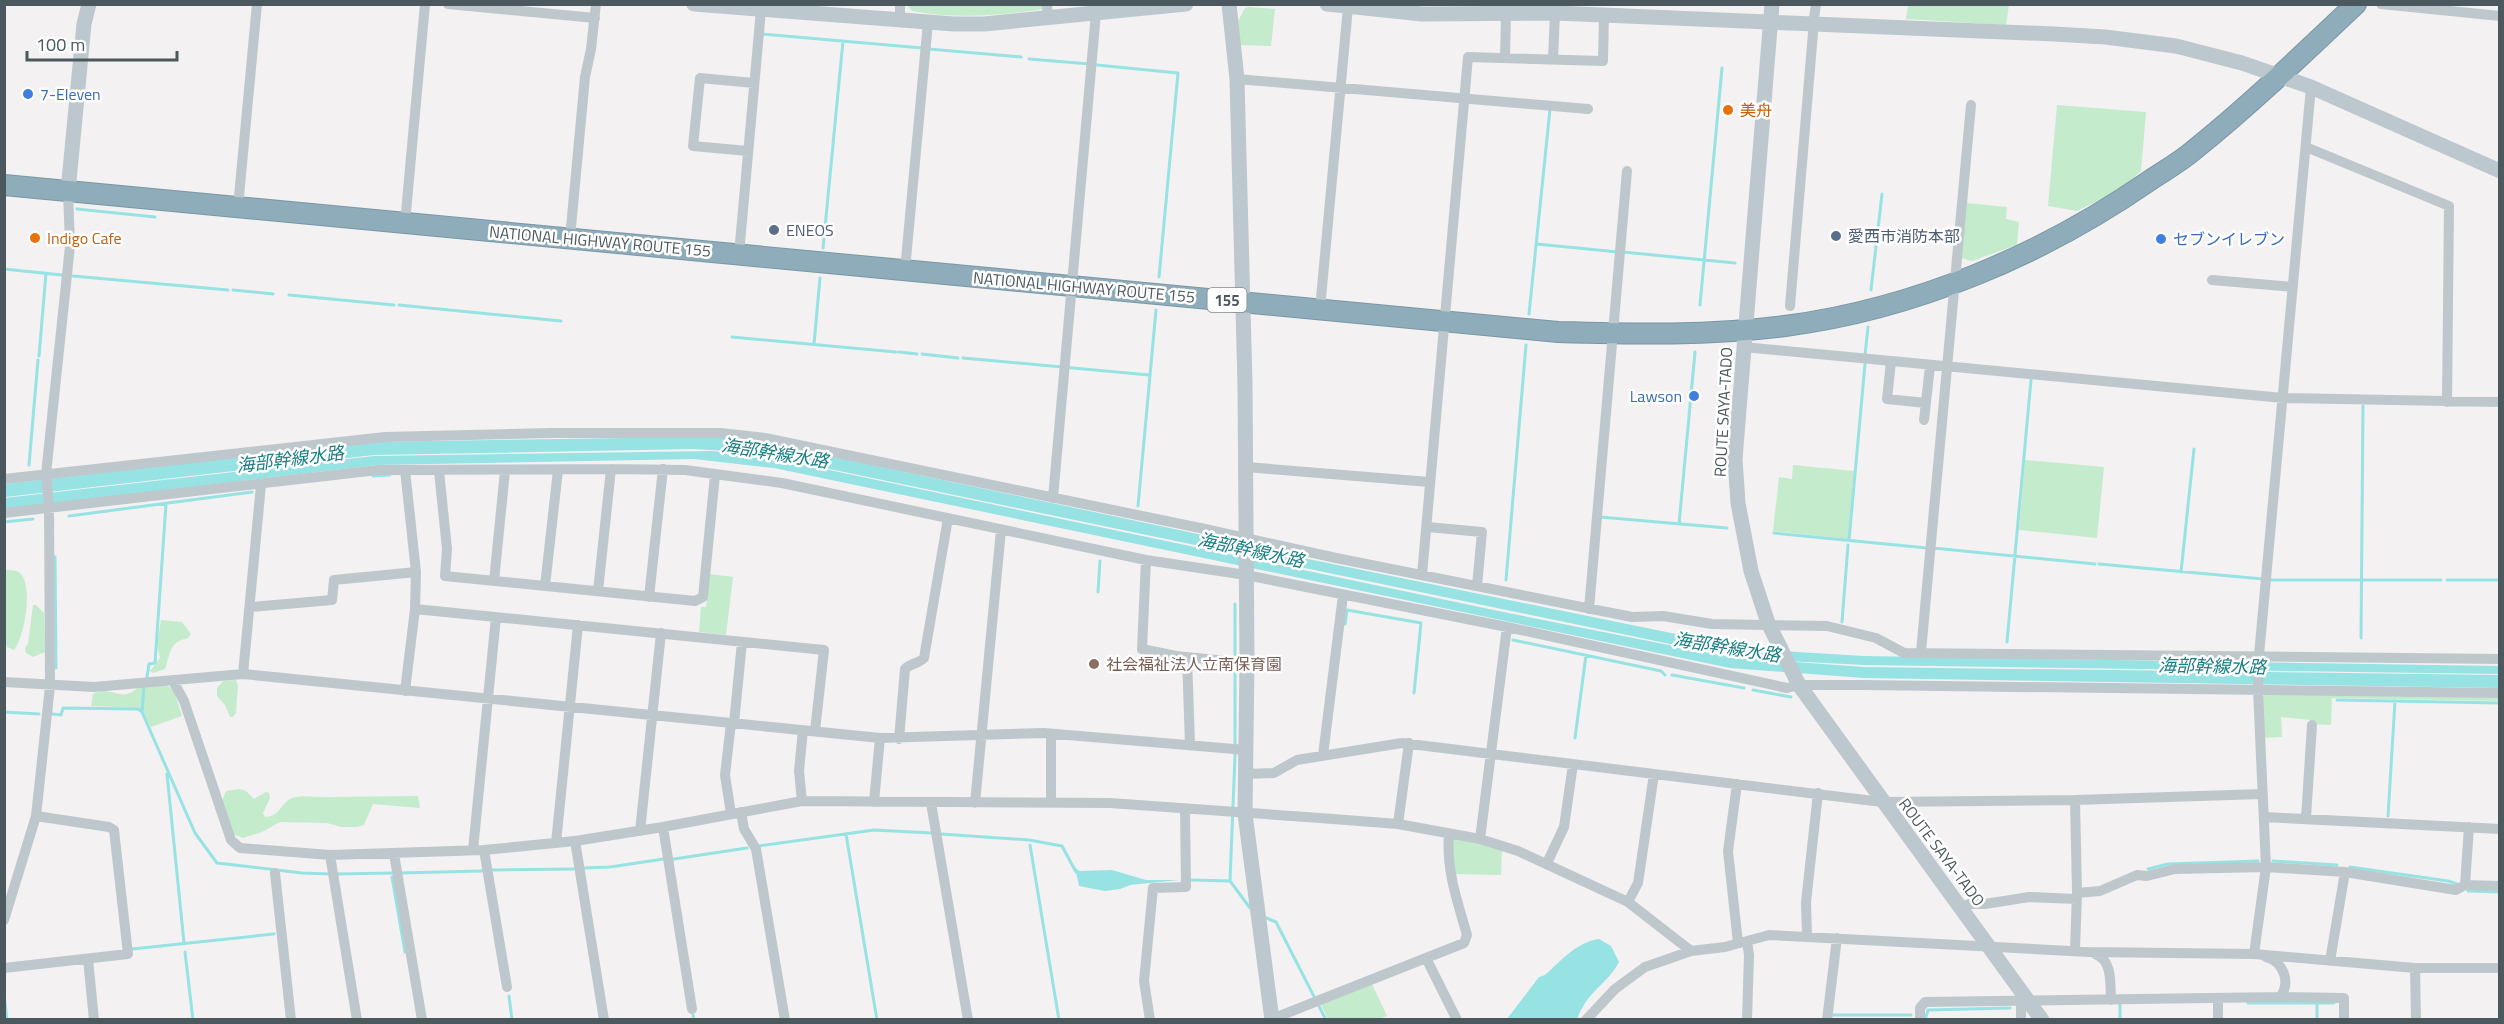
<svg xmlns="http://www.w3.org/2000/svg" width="2504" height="1024" font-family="'Titillium Web','Noto Sans JP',sans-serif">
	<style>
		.green { fill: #c5ebcd }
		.water { fill: #97e2e3 }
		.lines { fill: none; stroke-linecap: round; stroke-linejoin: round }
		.stream { stroke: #97e2e3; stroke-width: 3 }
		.highway-casing { stroke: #7a97a6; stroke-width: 22 }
		.street { stroke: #bec8cc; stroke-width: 10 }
		.secondary { stroke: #bcc8cd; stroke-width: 15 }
		.highway { stroke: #8facba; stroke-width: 20 }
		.shop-dot { fill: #3f7fe0; stroke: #fff; stroke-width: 2 }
		.food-dot { fill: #e8710a; stroke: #fff; stroke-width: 2 }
		.service-dot { fill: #5c6f8a; stroke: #fff; stroke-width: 2 }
		.education-dot { fill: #8d6e63; stroke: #fff; stroke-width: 2 }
		.labels { text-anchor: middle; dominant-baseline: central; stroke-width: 5; stroke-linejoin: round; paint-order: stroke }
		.shield { fill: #fff; stroke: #818a8e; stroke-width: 1.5 }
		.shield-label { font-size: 15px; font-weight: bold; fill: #4b585d }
		.shop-label { font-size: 16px; fill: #366cbe; stroke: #fff; text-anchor: start }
		.food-label { font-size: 16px; fill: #c56008; stroke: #fff; text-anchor: start }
		.service-label { font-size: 16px; fill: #4e5e75; stroke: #fff; text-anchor: start }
		.street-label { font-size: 16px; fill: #4b585d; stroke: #fff }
		.education-label { font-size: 16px; fill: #785e54; stroke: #fff; text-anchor: start }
		.water-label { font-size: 18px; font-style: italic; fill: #1a7f82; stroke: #fff }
	</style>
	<rect width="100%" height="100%" fill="#f3f1f2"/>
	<path class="green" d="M1044,4V9C1000,16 956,19 912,11L907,5Z
		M1908,5H2009L2006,25L1906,19Z
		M1248,7L1275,9L1271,46L1239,45L1238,22L1244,9Z
		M2057,105L2146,112L2141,171L2120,190L2077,211L2048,206Z
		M1967,203L2007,207L2006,219L2019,222L2017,245L1972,261L1961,258Z
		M2025,460L2104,467L2097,538L2019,530Z
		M1793,465L1854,471L1848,539L1773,531L1779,477L1792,479Z
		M5,570C9,570 15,570 19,572C34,583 25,637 14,650L7,647L6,644Z
		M710,574L733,577L726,635L699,632L701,607H706Z
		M33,605H36L44,613L45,652L33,657L26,653L25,648L28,644Z
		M161,620L182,622L191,634L187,639C170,640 170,655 165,669L153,673L150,671L160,658L157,644Z
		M236,680L238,686L236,713L233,717H230L225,705L217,696V688L223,681Z
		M167,685L174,691L182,716L151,727L139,708L91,706L93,694C111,684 121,704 137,688Z
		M2265,694L2499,696L2500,701L2332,698L2331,725L2311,724V720L2281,717L2282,737L2264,738L2262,697Z
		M239,789L246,791L254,799L266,792L269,793L270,798L263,813L265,817C279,817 281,803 292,798C303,794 317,798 331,797L418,796L420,808L373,804L364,825L357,827H341L327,823L280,822L262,832L243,838L233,834L222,801L226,791Z
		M1452,837L1502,848L1501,875L1453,874Z
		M1371,982L1387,1016L1379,1019H1328L1320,1003Z"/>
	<path class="water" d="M693,437H720L773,444L1231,541L1249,547L1730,645L1781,651L1864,656L2499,666V674L1864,665L1787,661L1730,655L1675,645L772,457L745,452L694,449L374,455L5,497L4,484L366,442Z
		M712,451L772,458L1508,613L1729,657L1864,667L2499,675V688L1864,678L1730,668L774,468L694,459L377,465L5,509L4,498L374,456Z
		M1075,867L1079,871L1112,870L1146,880H1179L1130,885L1120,889L1105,891L1079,886Z
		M1599,939L1611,946L1619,962C1606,986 1588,990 1577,1019H1507L1539,977L1545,975C1562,960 1577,942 1599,939Z"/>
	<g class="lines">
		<path class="stream" d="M762,34L922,48
			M929,49L1021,57
			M1029,59L1090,64
			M1097,65L1178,73L1159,277
			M77,209L155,217
			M1537,244L1618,252
			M823,248L843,41
			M1623,252L1735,263
			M4,269L62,275
			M73,276L228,290
			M233,290L273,294
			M1871,290L1882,194
			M289,295L394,305
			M399,305L561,321
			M1700,305L1722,68
			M1529,314L1550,109
			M732,337L896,352
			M814,344L820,278
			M899,352L917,354
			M922,354L958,358
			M1865,355L1868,327
			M39,356L46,273
			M963,358L1149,375
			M29,465L38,360
			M373,476L390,475
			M1138,506L1156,310
			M69,516L252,492
			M1600,517L1727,528
			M4,522L33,519
			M1679,524L1695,352
			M1774,533L1927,548
			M1849,540L1865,364
			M1933,548L2095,564
			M55,557L56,668
			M2099,564L2263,579
			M2181,572L2194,449
			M1506,580L1526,345
			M2270,580H2441
			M2447,580H2500
			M1098,592L1100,561
			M1235,604V756L1230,881L1250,908
			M1842,622L1848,545
			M1345,624L1347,610L1421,623L1414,693
			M2361,638L2363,406
			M1513,640L1661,671L1665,675
			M2007,642L2031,380
			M1672,675L1744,688
			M147,677L149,664L155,663L166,504
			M1753,690L1791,697
			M2337,700L2500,703
			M4,712L39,714
			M142,712L144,687
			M52,714L61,715L63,708L138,709L142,712L195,833L217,863L302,873L330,874
			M1575,738L1586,655
			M167,774L184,943
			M2388,816L2395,701
			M846,834L877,1020
			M941,834L1029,840L1062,846L1076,872
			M1030,845L1059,1020
			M758,846L874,830L932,833
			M674,859L747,848
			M2273,861L2337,865
			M2350,867L2448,881L2457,884
			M584,868L610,867L664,859
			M2148,869L2168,864L2258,861
			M491,870L574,869
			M400,873L482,871
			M336,874L394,873
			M392,877L405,952
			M1192,880L1230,881
			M2468,891L2500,892
			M1264,917L1276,922L1326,1020
			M132,949L274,934
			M185,952L193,1020
			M4,995L7,1020
			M509,996L512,1020
			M2248,1003H2334
			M2317,1003V1020
			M2120,1004V1020
			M693,1015L694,1020
			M1833,1015H1911
			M1925,1020L1928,1010L2010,1008"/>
		<defs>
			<path id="highway" d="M4,185L1558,332C1634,334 1710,336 1785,326C1915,309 2042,255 2149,181C2164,171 2180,162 2194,150C2250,105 2303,54 2356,4"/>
		</defs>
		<use href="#highway" class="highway-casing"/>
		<path class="street" d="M448,4L595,18
			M900,4V20
			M1047,4L1048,18
			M2381,4L2500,16
			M1814,18L1816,4
			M1505,58L1506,12
			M1553,59L1555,13
			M1237,79L1588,109
			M2306,147L2449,206L2447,402
			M748,151L693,146L700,78L754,83
			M238,207L257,4
			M405,223L425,4
			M570,238L585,77L591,49L596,4
			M739,254L761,10
			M905,270L928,22
			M2212,280L2293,287
			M1790,306L1813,33
			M1320,309L1348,7
			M1744,347L2283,398L2500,402
			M1891,362L1887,399L1926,403
			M1924,420L1930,366
			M1246,467L1429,482
			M405,470L416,572L415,609L405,691
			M439,471L447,549L445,576L695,601L703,597L715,475
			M4,479L385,437L551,433H721L765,438L1205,529L1336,558L1632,617L1663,616L1712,624L1827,626L1876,638L1904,653L2500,659
			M1053,498L1096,13
			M4,513L378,470L611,469L685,470L782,483L1146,560L1246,575L1507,627L1787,688L1799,685H1864L2500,693
			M1427,527L1482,532L1477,586
			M1146,560L1142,649L1176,656L1247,663
			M1422,575L1468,57L1603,61L1604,15
			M494,581L505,471
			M545,586L558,470
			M598,591L611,469
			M649,597L663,469
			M250,607L332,600L334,580L416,572
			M415,609L824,650L815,731
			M1589,609L1627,171
			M1921,652L1971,105
			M1187,657L1190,745
			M243,674L261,485
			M173,681L184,701L231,840L240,848L330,855L484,850L575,841L663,827L802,801L1110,803L1320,818L1398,824L1480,839L1518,851L1628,902L1691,951
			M4,682L94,687L243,674L880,738L1044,733L1246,750
			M731,723L725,775L731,814
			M734,723L742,642
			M899,739L905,669C911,663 918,664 924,658L948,518
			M1323,755L1343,595
			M1246,774L1274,773L1297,760L1402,743L1882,802L2075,800L2262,794
			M1737,784L1728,851L1738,943
			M802,801L799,771L803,730
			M874,802L880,738
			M931,803L968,1020
			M975,803L1001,530
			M1051,803V734
			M741,812L744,829L756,849L785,1020
			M2264,817L2500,829
			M2306,818L2312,725
			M1398,824L1409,743
			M663,827L692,1009
			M640,831L661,633
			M1480,839L1507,627
			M575,841L604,1020
			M556,843L578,625
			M473,850L496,617
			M484,850L507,987
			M394,854L422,1020
			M330,855L357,1020
			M1547,863L1564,827L1573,764
			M275,873L291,1020
			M2465,885L2469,827
			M2077,893L2100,891L2137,875L2147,876L2175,869L2266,867L2345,872L2456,890L2465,885L2500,886
			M1628,902L1638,883L1654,774
			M1961,908L1969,904H1985L2029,897L2077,899
			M4,920L36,816L50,686L49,508L46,474L70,246L68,191
			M1807,936L1806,902L1818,793
			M2075,950L2077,893L2075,800
			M2095,954C2113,960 2110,984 2111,1000
			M2254,954L2266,867L2258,690L2259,655L2311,87
			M2266,957C2284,962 2291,983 2280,997
			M1426,958L1464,943L1467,935C1457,900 1446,870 1449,833
			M88,959L94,1020
			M2330,961L2345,872
			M4,968L128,954L114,830L109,827L36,816
			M2415,968L2416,1020
			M2218,999V1020
			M2021,1001V1020
			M1272,1019L1426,958L1457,1020
			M1150,1020L1144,981L1153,888L1186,887L1185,809
			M1586,1020L1615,989L1645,967L1691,951L1725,947L1769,935L2089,952L2254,954L2415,968H2500
			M1747,1020L1749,955L1747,941
			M1827,1020L1837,938
			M1920,1020V1008L1925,1002L2280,997L2344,998V1020"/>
		<path class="secondary" d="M694,4L954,24H984L1186,4
			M1229,4L1237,79L1245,385L1247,663L1245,814L1272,1020
			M1327,4L1422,14L1555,13L2054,34L2105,37L2176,46L2242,63L2311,87L2500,171
			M1772,4L1735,459L1738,503L1751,571L1768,623L1799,685L2042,1020
			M68,191L84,24L89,4"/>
		<use href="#highway" class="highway"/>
	</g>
	<g class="shop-dot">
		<circle cx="28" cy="94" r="6"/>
		<circle cx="2161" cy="239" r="6"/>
		<circle cx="1694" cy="396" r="6"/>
	</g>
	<g class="food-dot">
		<circle cx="1728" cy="110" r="6"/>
		<circle cx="35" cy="238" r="6"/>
	</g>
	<g class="service-dot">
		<circle cx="774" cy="230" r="6"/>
		<circle cx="1836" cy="236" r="6"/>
	</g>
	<circle class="education-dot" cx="1094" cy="664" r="6"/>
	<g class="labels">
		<rect class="shield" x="1207.5" y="288" width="39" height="24" rx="4.5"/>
		<g class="shield-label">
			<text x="1227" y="300">155</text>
		</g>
		<g class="shop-label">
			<text x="40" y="94">7-Eleven</text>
			<text x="2173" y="239">セブンイレブン</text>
			<text x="1682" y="396" text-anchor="end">Lawson</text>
		</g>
		<g class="food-label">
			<text x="1740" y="110">美舟</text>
			<text x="47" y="238">Indigo Cafe</text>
		</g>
		<g class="service-label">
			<text x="786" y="230">ENEOS</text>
			<text x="1848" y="236">愛西市消防本部</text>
		</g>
		<g class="street-label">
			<text transform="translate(600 241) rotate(5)">NATIONAL HIGHWAY ROUTE 155</text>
			<text transform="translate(1084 287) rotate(5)">NATIONAL HIGHWAY ROUTE 155</text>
			<text transform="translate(1723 412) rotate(-87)">ROUTE SAYA-TADO</text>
			<text transform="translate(1942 852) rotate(53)">ROUTE SAYA-TADO</text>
		</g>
		<g class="education-label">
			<text x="1106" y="664">社会福祉法人立南保育園</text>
		</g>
		<g class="water-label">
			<text transform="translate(775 453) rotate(9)">海部幹線水路</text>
			<text transform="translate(290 459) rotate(-7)">海部幹線水路</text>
			<text transform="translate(1251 550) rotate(12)">海部幹線水路</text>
			<text transform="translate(1727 647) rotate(9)">海部幹線水路</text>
			<text transform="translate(2212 666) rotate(1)">海部幹線水路</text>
		</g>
	</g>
	<rect width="2504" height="1024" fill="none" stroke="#4b585d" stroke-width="12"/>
	<path d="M27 51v9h150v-9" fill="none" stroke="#4b585d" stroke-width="3"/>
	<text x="36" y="51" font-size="18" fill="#4b585d" stroke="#ffffff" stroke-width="4.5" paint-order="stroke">100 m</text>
</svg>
